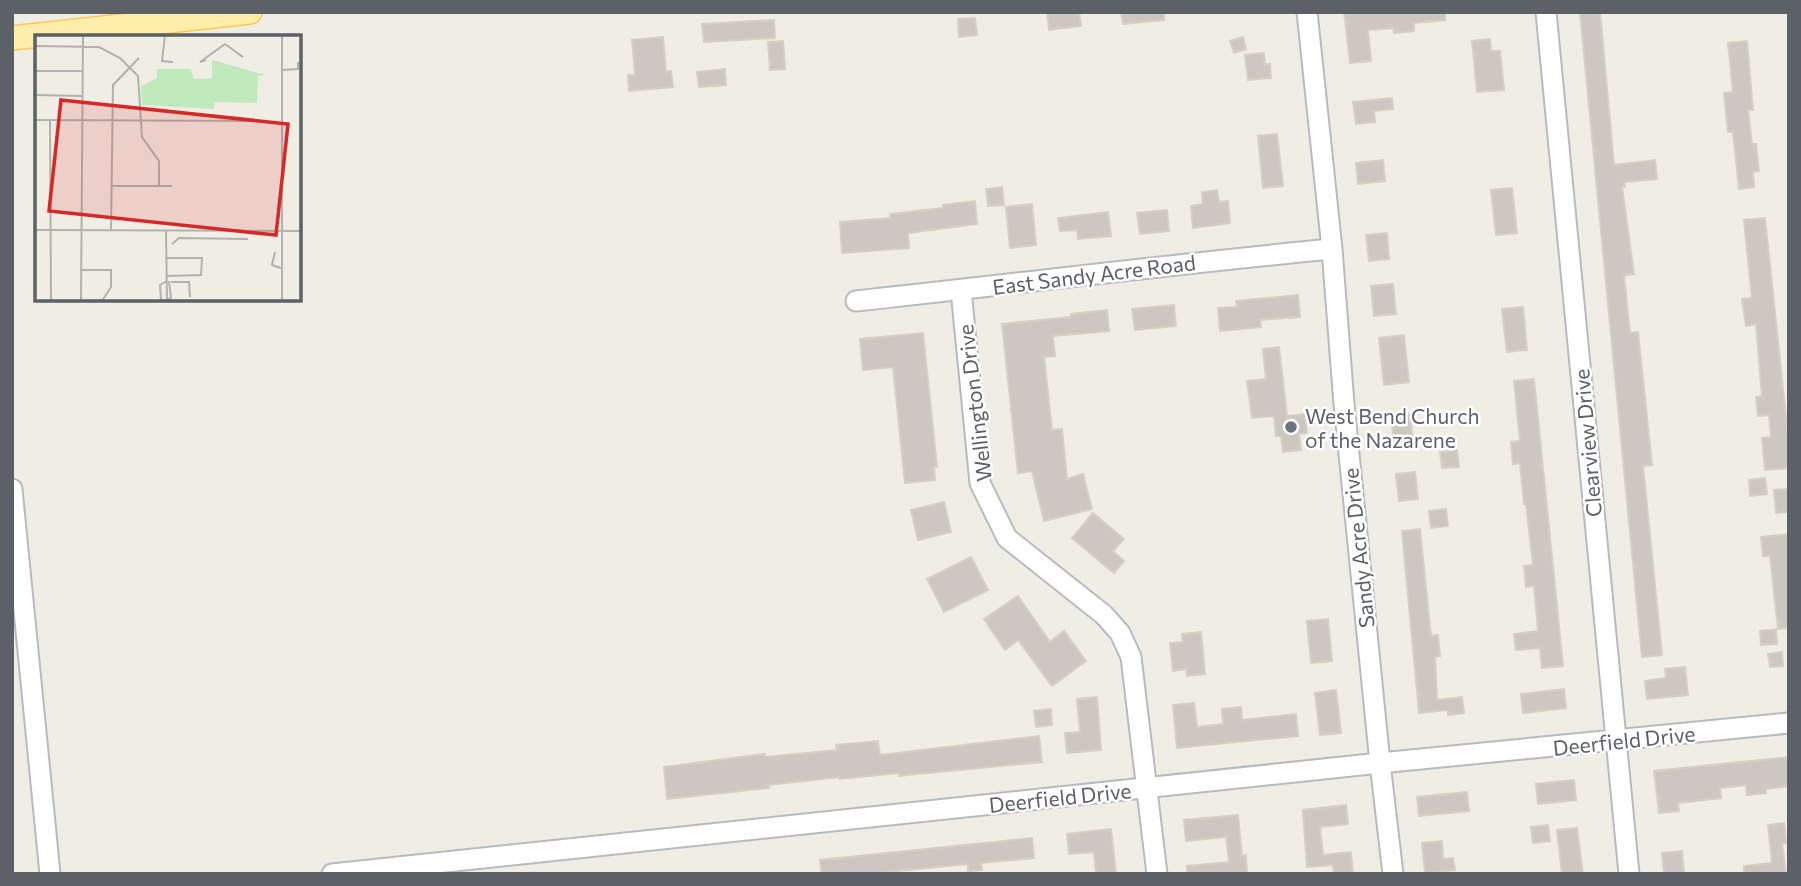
<svg xmlns="http://www.w3.org/2000/svg" width="1801" height="886" font-family="Commissioner,sans-serif">
	<style>
		.building { fill: #ccc8c1; stroke: #d6cfc2; stroke-width: 2 }
		.lines { fill: none; stroke-linecap: round; stroke-linejoin: round }
		.minor-casing { stroke: #b7bbc0; stroke-width: 23 }
		.major-casing { stroke: #ffc84f; stroke-width: 26 }
		.minor { stroke: #fff; stroke-width: 19 }
		.major { stroke: #ffefab; stroke-width: 23 }
		.worship-dot { fill: #6b7280; stroke: #fff; stroke-width: 2.5 }
		.labels { text-anchor: middle; dominant-baseline: central; stroke-width: 5; stroke-linejoin: round; paint-order: stroke }
		.street-label { font-size: 21px; fill: #5c6167; stroke: #fff }
		.worship-label { font-size: 21px; fill: #5b616d; stroke: #fff; text-anchor: start }
		.inset-road { fill: none; stroke: #b1b1ae; stroke-width: 2 }
		.view { fill: #d62828; fill-opacity: 0.15; stroke: #d62828; stroke-width: 3.5 }
		.inset-edge { fill: none; stroke: #5c6167; stroke-width: 3.5 }
	</style>
	<rect width="100%" height="100%" fill="#f0ede4"/>
	<path class="building" d="M1047,12H1079L1081,26L1049,30Z
		M1121,12H1164V20L1123,24Z
		M1344,12H1445V20L1414,23V31L1394,33L1393,28L1368,30L1371,61L1350,63Z
		M1580,12H1600L1614,165L1655,160L1657,179L1624,182L1625,187H1622L1634,274L1624,275L1630,333L1638,332L1652,465L1643,466L1662,655L1642,657Z
		M975,18L977,35L959,37L958,19Z
		M774,20L775,38L704,42L702,24Z
		M663,37L666,72L671,71L673,87L629,91L628,75H635L632,40Z
		M1243,37L1246,49L1234,53L1230,41Z
		M1490,39L1491,51H1500L1504,90L1477,92L1472,41Z
		M783,41L785,69L770,70L768,42Z
		M1747,41L1753,110H1748L1752,144H1756L1759,171L1753,172L1754,187L1739,189L1733,132H1728L1724,93L1733,92L1728,43Z
		M1264,53L1265,65L1270,64L1271,78L1248,80L1245,55Z
		M725,69L726,85L699,87L697,72Z
		M1392,98L1393,109L1374,111L1375,122L1356,124L1353,102Z
		M1277,134L1283,186L1263,188L1258,136Z
		M1383,160L1385,181L1358,184L1356,163Z
		M1002,187L1004,205L988,206L986,189Z
		M1512,188L1517,233L1496,235L1491,190Z
		M1217,190L1219,202L1228,201L1230,223L1193,228L1191,206L1203,204L1202,192Z
		M975,201L977,224L908,233L909,248L842,253L840,222L891,218L890,214L943,208V205Z
		M1032,204L1036,245L1010,248L1006,207Z
		M1167,210L1169,231L1140,234L1137,213Z
		M1108,212L1111,236L1078,239L1077,230L1060,231L1058,218Z
		M1765,218L1789,446V468L1765,470L1762,438L1771,437L1769,415L1758,416L1756,397L1762,396L1756,324L1746,326L1742,299L1752,298L1744,220Z
		M1387,233L1389,259L1369,261L1366,235Z
		M1393,284L1396,314L1374,316L1371,286Z
		M1298,295L1300,317L1260,320L1261,327L1220,331L1218,308L1237,307L1236,301Z
		M1174,305L1176,326L1135,330L1132,309Z
		M1523,307L1527,350L1507,352L1502,309Z
		M1107,310L1109,331L1053,336L1055,356L1044,357L1052,430L1062,429L1067,479L1083,474L1092,509L1044,521L1032,471L1018,473L1002,324L1071,317V314Z
		M923,333L937,467H934L935,480L905,483L893,367L863,370L860,339Z
		M1404,335L1409,382L1384,385L1379,338Z
		M1279,347L1287,416L1305,414L1307,433L1299,434L1301,450L1283,452L1281,436H1276L1274,416L1252,418L1247,381L1266,379L1263,349Z
		M1534,379L1563,666L1542,668L1540,648L1516,650L1514,634L1538,631L1534,586L1526,587L1524,566L1533,565L1526,504H1524L1520,463L1513,464L1511,442L1520,441L1514,381Z
		M1410,414L1413,441L1394,443L1391,416Z
		M1457,450L1459,467L1442,468L1440,452Z
		M1415,472L1418,499L1399,501L1396,474Z
		M1765,478L1767,494L1750,496L1749,480Z
		M1789,489V512L1776,513L1774,490Z
		M944,502L951,532L918,540L911,510Z
		M1446,509L1448,526L1431,528L1429,511Z
		M1093,513L1124,539L1113,551L1124,561L1114,573L1072,538Z
		M1420,529L1431,636L1438,635L1440,656L1435,657L1437,700L1462,697L1464,713L1448,715V710L1419,713L1402,531Z
		M1789,534V628L1778,629L1770,556H1763L1761,537Z
		M971,557L988,590L944,612L927,579Z
		M1018,596L1050,642L1064,631L1086,661L1052,686L1018,640L1005,650L984,619Z
		M1328,619L1332,661L1311,663L1307,621Z
		M1776,629L1777,644L1761,645L1760,631Z
		M1201,632L1205,674L1187,676L1186,669L1173,671L1170,643L1183,642L1182,634Z
		M1782,652L1783,666L1770,667L1768,654Z
		M1685,667L1688,695L1647,699L1645,681L1666,678L1665,669Z
		M1564,689L1566,708L1523,713L1521,694Z
		M1336,690L1341,733L1320,735L1315,693Z
		M1097,697L1101,750L1067,753L1065,733L1080,732L1077,699Z
		M1194,703L1197,727L1223,724L1222,709L1241,707L1242,720L1296,714L1298,736L1177,748L1173,705Z
		M1051,709L1052,725L1036,727L1034,711Z
		M1039,736L1042,762L899,776V773L840,779V777L768,785L769,788L667,799L664,767L765,754V757L837,750L836,745L878,741L880,755Z
		M1789,757V786L1766,789V793L1747,795L1746,785L1720,788L1721,798L1678,803L1679,811L1659,813L1654,771Z
		M1574,780L1576,800L1538,804L1536,784Z
		M1467,792L1469,811L1419,816L1417,797Z
		M1346,805L1348,824L1320,827L1323,855L1351,852L1353,874H1334L1333,865L1307,867L1303,810Z
		M1238,815L1242,856L1246,855L1247,873L1187,874V866L1229,862L1226,837L1186,841L1184,820Z
		M1784,823L1786,843H1782L1786,874H1744V866L1772,863L1768,825Z
		M1548,825L1550,841L1533,843L1531,827Z
		M1577,828L1583,874H1562L1557,830Z
		M1111,829L1116,874H1096L1094,852L1069,854L1067,834Z
		M1032,838L1034,858L981,863L982,870L968,871V864L866,874H822L820,860Z
		M1442,841L1443,859L1453,858L1455,870L1425,873L1422,843Z
		M1682,851L1684,874H1664L1662,853Z"/>
	<g class="lines">
		<defs>
			<path id="minor" d="M1307,12L1332,249L1344,404L1380,763L1393,874
				M1546,12L1629,874
				M961,290L980,483L1007,538L1104,615L1120,633L1131,657L1157,874
				M856,301C1015,284 1173,264 1332,249
				M12,489L50,874
				M332,874L1380,763L1789,723"/>
			<path id="major" d="M12,38L250,12"/>
		</defs>
		<use href="#minor" class="minor-casing"/>
		<use href="#major" class="major-casing"/>
		<use href="#minor" class="minor"/>
		<use href="#major" class="major"/>
	</g>
	<circle class="worship-dot" cx="1291" cy="427" r="7"/>
	<g class="labels">
		<g class="street-label">
			<text transform="translate(1094 274) rotate(-7)">East Sandy Acre Road</text>
			<text transform="translate(974 403) rotate(-97)">Wellington Drive</text>
			<text transform="translate(1587 443) rotate(-95)">Clearview Drive</text>
			<text transform="translate(1358 548) rotate(-96)">Sandy Acre Drive</text>
			<text transform="translate(1624 740) rotate(-6)">Deerfield Drive</text>
			<text transform="translate(1060 797) rotate(-6)">Deerfield Drive</text>
		</g>
		<g class="worship-label">
			<text x="1305" y="415">West Bend Church<tspan x="1305" dy="24">of the Nazarene</tspan></text>
		</g>
	</g>
	<g transform="translate(35 35)">
		<rect width="266" height="266" fill="#f0ede4"/>
		<path d="M177,25L231,40L223,41L222,68L180,67L179,74L107,70L106,51L122,43V34H156L159,44L177,43Z" fill="#c0eabe"/>
		<path class="inset-road" d="M130,0L127,26L138,27M190,9L208,22L203,19M0,11L64,12L85,23L103,41L107,102L124,126V151M171,25L165,27L190,9M247,35L263,34V27M0,36H48M0,60L47,61M0,85L215,86M15,85L16,266M76,151H137M0,195L266,196M76,195L78,50L104,23M131,196L132,266M137,209L144,203L213,204M240,217L237,230L246,233M131,223H167L166,240L132,241M46,235H76V252L67,266M136,247H154L155,262M126,265L125,250L132,246M132,265L136,263L134,246M46,266L48,0M247,266V0"/>
		<path class="view" d="M26,65L253,89L241,200L14,176Z"/>
		<rect width="266" height="266" class="inset-edge"/>
	</g>
	<rect width="1801" height="886" fill="none" stroke="#5c6167" stroke-width="28"/>
</svg>
